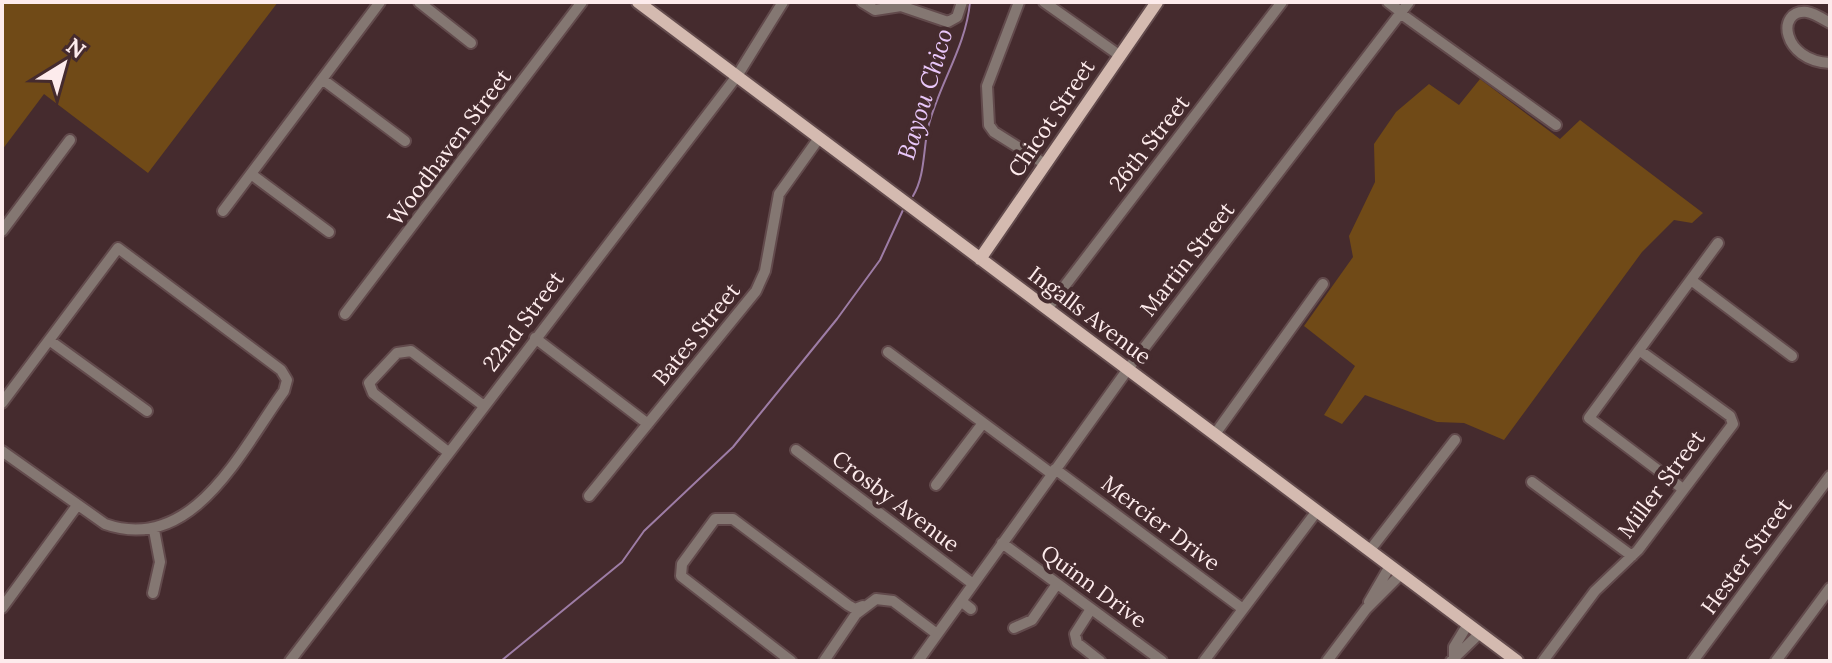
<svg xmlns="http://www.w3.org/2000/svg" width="1832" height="663" font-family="Lora,serif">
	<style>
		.green { fill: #704a17 }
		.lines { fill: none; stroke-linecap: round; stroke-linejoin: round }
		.stream { stroke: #9e7da6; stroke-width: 2 }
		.minor-casing { stroke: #624a4c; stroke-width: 14 }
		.major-casing { stroke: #624a4c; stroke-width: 16 }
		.minor { stroke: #847772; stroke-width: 10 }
		.major { stroke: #d4bab0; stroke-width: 12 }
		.labels { text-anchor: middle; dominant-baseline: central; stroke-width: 8; stroke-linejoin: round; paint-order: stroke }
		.street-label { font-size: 22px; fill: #fdebec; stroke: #452b2e }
		.water-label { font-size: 24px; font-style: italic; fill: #e9c7fa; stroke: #452b2e }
	</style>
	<rect width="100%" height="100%" fill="#452b2e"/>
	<path class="green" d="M2,2H278L148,173L44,94L2,150Z
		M1480,79L1560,139L1580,120L1703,213L1692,223L1674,220L1642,252L1504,440L1464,423L1437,422L1365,395L1342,424L1324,415L1355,366L1304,326L1353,257L1349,236L1375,182L1374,144L1396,112L1429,84L1459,105Z"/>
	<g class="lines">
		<path class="stream" d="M913,196C925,176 923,151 928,128C938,86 966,47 970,2
			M501,661L622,562L644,531L733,447L837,319L880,260L903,210"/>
		<defs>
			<path id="minor" d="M419,2L471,43
				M862,2L875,10L901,6L948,22L957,17L962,2
				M1019,2L987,86L989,125L994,132L1045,164
				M1044,2L1119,55
				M1388,2L1401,12
				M1400,13L1556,125
				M1830,23C1823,19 1814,13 1807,12C1775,9 1782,61 1830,63
				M322,79L405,141
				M251,174L329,232
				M223,211L380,2
				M2,231L70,140
				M1691,280L1792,356
				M1047,309L1282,2
				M345,314L582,2
				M535,338L648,424
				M49,340L147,411
				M888,352L1052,474
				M2,403L118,248L281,370L287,380L284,391C241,450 193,555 105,524L2,451
				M1215,434L1323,284
				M796,450L973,584
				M448,452L373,393L369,383L397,353L411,351L484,406
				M1055,469L1243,609
				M1532,482L1632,556
				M936,485L983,423
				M1683,489L1589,418L1718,243
				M589,496L756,291L765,271L779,194L819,138
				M1002,543L1162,661
				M1370,550L1455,440
				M153,593L160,562L154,530
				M961,601L971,609
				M1369,602L1390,566
				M2,608L76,507
				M1091,609L1075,634L1077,643L1100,661
				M1014,628L1032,620L1057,584
				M1454,657V647L1468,624
				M290,661L737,76L783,2
				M791,661L681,576L682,564L715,519H733L848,605L855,609L863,606
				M824,661L856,614L876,599L893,601L937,634
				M918,661L1128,369L1409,2
				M1204,661L1317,511
				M1327,661L1366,609L1401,574
				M1451,661L1480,633
				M1543,661L1595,591L1638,550L1733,424L1730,416L1639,350
				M1693,661L1830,476
				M1776,661L1830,588"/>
			<path id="major" d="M638,2L1517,661
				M980,259L1157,2"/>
		</defs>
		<use href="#minor" class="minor-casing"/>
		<use href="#major" class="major-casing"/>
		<use href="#minor" class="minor"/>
		<use href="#major" class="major"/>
	</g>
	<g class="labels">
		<g class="street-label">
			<text transform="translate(1051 118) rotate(-56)">Chicot Street</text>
			<text transform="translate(1149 143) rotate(-52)">26th Street</text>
			<text transform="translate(449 147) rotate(-53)">Woodhaven Street</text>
			<text transform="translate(1187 259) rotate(-52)">Martin Street</text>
			<text transform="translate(1090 315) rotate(37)">Ingalls Avenue</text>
			<text transform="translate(523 321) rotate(-53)">22nd Street</text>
			<text transform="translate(696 334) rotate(-51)">Bates Street</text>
			<text transform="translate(1661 484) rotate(-53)">Miller Street</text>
			<text transform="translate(896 501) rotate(37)">Crosby Avenue</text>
			<text transform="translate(1161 523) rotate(37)">Mercier Drive</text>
			<text transform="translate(1746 556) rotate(-54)">Hester Street</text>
			<text transform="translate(1094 586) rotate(36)">Quinn Drive</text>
		</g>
		<g class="water-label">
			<text transform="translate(925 94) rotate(-73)">Bayou Chico</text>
		</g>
	</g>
	<rect width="1832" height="663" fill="none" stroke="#fdebec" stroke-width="8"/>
	<g transform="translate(64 64) rotate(37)" stroke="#452b2e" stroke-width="6" paint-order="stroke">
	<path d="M0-6L14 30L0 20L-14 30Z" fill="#fdebec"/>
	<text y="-12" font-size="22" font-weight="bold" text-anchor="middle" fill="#fdebec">N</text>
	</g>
</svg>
